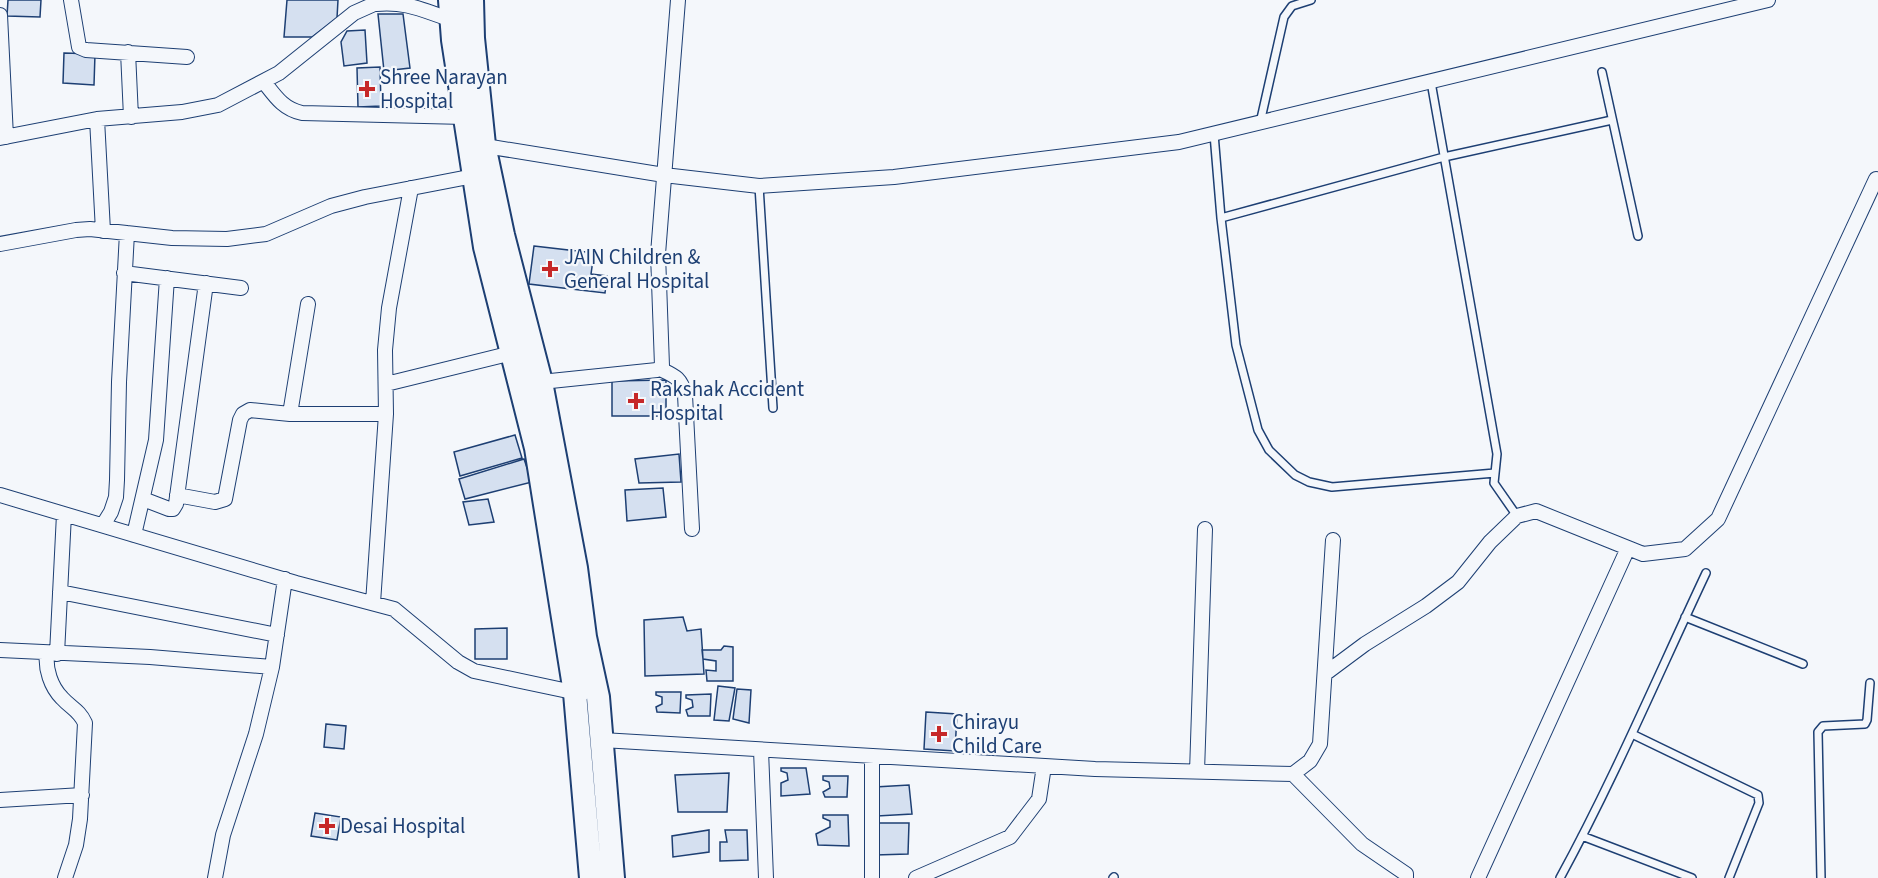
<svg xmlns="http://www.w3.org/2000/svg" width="1878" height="878" font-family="'Source Sans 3',sans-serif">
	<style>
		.building { fill: #d5e0f0; stroke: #1d3f73; stroke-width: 1.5 }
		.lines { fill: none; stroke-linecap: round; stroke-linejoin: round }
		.service-casing { stroke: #1d3f73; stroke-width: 10 }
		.minor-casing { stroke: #1d3f73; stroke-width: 16 }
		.primary-casing { stroke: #1d3f73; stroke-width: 26 }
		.service { stroke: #f4f7fb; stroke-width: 7 }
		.minor { stroke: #f4f7fb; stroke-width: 14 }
		.primary { stroke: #f4f7fb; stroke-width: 22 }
		.poi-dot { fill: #c62828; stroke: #f4f7fb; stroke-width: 2 }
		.labels { text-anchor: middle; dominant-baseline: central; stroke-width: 4.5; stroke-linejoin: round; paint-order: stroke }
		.poi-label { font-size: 21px; fill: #1d3f73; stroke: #f4f7fb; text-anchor: start }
	</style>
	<rect width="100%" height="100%" fill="#f4f7fb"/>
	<path class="building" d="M8,0H41L40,17L7,16Z
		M287,0H338L337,18L312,37H284Z
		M378,14H403L410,68L384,71Z
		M365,30L367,63L344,66L341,42L347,31Z
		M64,53L95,54L94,85L63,83Z
		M380,67L381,106L358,107L357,68Z
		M534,246L594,253L591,274L607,276L605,293L529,284Z
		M666,380V416H612V381Z
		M515,435L522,458L460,476L454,452Z
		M679,454L681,482L639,483L635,459Z
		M524,459L532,482L465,499L459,479Z
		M663,488L666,517L627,521L625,490Z
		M488,499L494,522L469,525L463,502Z
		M683,617L687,631L701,629L704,674L645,676L644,620Z
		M507,628V659H475V629Z
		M724,646L733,647V681H707L706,670L716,671V661L703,659L702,650H721Z
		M718,686L735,688L729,721L714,720Z
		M737,689L751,690L749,723L733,719Z
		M656,692H681L680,713L657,712L656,707L662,704V697L656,695Z
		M711,694L710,716H688L686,710L693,707L692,700L686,698V695Z
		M926,712L957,714L955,751L924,749Z
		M326,724L346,726L344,749L324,747Z
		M781,768H806L810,794L781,796V783L788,780L787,773L781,771Z
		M729,773L727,812H678L675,775Z
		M823,776H848L847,797H825L823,792L830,788L829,782L823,780Z
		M909,785L912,814L877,816L875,787Z
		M315,813L341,817L337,840L311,836Z
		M823,815H848L849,846L818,845L816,834L830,827V821L823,818Z
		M875,823H909L908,854L875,855Z
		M709,830V852L673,857L672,836Z
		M725,830H747L748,860L720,861V842H727Z"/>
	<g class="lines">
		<defs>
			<path id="service" d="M1602,72L1638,236
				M1431,82L1497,454L1494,483L1517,516
				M1260,123L1284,17L1292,6L1311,0
				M1214,134L1221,218L1236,345L1258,430L1269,450L1295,475L1309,482L1332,487L1495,473
				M759,186L773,408
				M1221,218L1444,157L1612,120
				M1685,617L1803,664
				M1632,734L1758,795L1759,803L1729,878
				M1582,836L1692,878
				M1113,878L1114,877
				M1560,878C1614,779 1658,675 1706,573
				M1821,878L1818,732L1823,726L1865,724L1867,720L1870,683"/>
			<path id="minor" d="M71,0L79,47L86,50L187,57
				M376,4C410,1 425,12 456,21
				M0,15L6,137
				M128,52L131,117
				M264,82C275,96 283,109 302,113L465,117
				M97,119L103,231
				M0,138L97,119L182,112L218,105L279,73L354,13L383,0
				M479,145L664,175L759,186L894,177L1179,142L1768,0
				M0,244L76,230L90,229L172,238L227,239L266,234L331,206L365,197L479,175
				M124,273L241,288
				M660,369C675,376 681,378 685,395L692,529
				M541,382L657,370L662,366L658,254L678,0
				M386,384L512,353
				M290,414L308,304
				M0,495L296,583L394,609L458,662L474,671L582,694
				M177,495L215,502L225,499L240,420L243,414L250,410L290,414H386
				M143,499L169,509H173L176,504L206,283
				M103,525L111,512L116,497L117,480L119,382L127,233
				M134,535L156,440L167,278
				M60,592L277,635
				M373,603L386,414L385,350L389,308L411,188
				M0,650L150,657L272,667
				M47,653C45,669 51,687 62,698C71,708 79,710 85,723L80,819L76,845L65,878
				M57,654L64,514
				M1326,673L1365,644L1426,606L1458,582L1490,542L1517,516L1536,511L1643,554L1685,549L1718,519L1876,179
				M602,740L1095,769L1293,774L1310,761L1320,744L1333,540
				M761,750L766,878
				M872,756V878
				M1197,772L1205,529
				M1293,774L1362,844L1406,874V878
				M0,800L82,795
				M215,878L223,835L256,734L272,667L285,579
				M916,878L1010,837L1039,799L1044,766
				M1478,878L1628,548"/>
			<path id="primary" d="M450,0L453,40L485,247L536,448L575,693L591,878
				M472,0L473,38L484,145L503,235L541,382L576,568L585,637L598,697L613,878"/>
		</defs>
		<use href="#service" class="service-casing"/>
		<use href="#minor" class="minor-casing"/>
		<use href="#primary" class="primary-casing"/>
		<use href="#service" class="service"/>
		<use href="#minor" class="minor"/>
		<use href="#primary" class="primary"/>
	</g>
	<g class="poi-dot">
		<path d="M364 80h6v6h6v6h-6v6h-6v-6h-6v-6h6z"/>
		<path d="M547 260h6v6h6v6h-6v6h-6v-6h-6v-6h6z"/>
		<path d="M633 392h6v6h6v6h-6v6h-6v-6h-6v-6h6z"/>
		<path d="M936 725h6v6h6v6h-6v6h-6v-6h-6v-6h6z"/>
		<path d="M324 817h6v6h6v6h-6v6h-6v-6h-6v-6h6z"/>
	</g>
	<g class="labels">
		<g class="poi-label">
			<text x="380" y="77">Shree Narayan<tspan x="380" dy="24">Hospital</tspan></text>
			<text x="564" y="257">JAIN Children &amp;<tspan x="564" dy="24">General Hospital</tspan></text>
			<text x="650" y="389">Rakshak Accident<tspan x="650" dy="24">Hospital</tspan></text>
			<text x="952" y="722">Chirayu<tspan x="952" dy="24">Child Care</tspan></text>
			<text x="340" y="826">Desai Hospital</text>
		</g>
	</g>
</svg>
